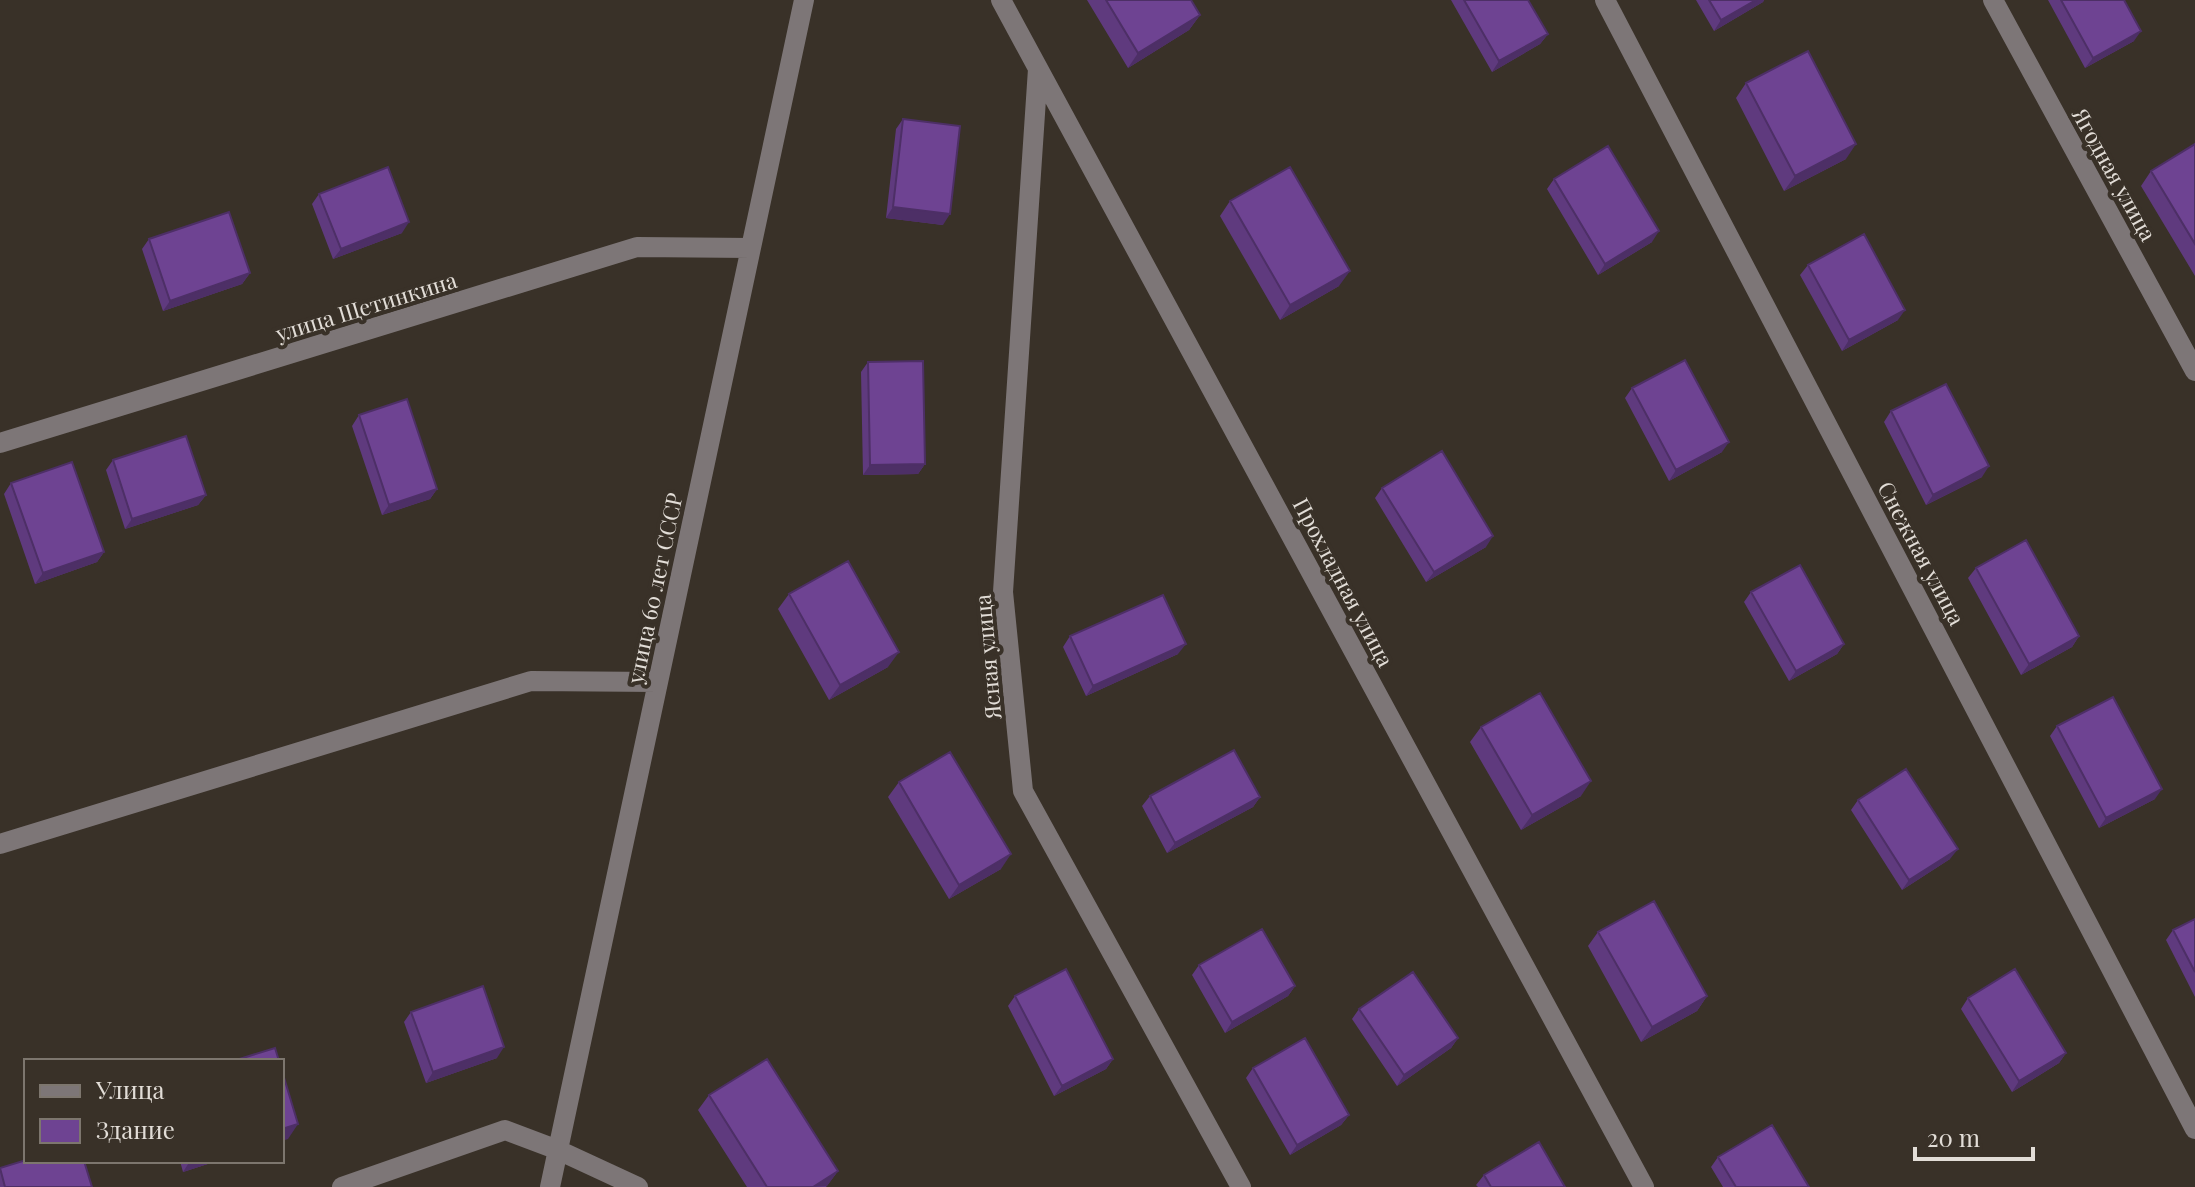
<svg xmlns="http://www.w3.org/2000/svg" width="2195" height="1187" font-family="'Playfair Display',serif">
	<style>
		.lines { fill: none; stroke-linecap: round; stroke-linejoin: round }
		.minor { stroke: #7d7677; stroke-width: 20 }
		.wall { fill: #5f3a7e }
		.shaded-wall { fill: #4d2f66 }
		.building { fill: #6e4392; stroke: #4d2f66; stroke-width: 2 }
		.labels { text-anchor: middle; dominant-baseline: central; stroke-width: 8; stroke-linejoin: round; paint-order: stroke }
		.street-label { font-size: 22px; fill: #e2ddd7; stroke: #393128 }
	</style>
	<rect width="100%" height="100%" fill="#393128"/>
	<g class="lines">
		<path class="minor" d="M1001,0L1644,1187
			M1605,0L2195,1129
			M1993,0L2195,371
			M1038,69L1003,592L1023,791L1241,1187
			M0,443L637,247L751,248
			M0,844L531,681L658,682
			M342,1187L505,1130L558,1150L638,1187
			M550,1187L804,0"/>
	</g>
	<path class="wall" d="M1087,0H1191L1200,15L1189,30L1128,68Z
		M1451,0H1528L1548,34L1540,44L1492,72Z
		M1696,0H1764L1763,2L1714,31Z
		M2048,0H2124L2134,41L2085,68Z
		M1746,83L1846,159L1784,191L1736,98Z
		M903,119L943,225L886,218L896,129Z
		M2195,144V276L2141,186L2151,171Z
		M1554,179L1652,242L1598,275L1547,189Z
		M319,194L402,233L333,259L312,204Z
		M1230,201L1339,286L1280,320L1220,216Z
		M149,239L250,273L242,284L163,311L142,249Z
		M1808,265L1898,320L1842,351L1800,275Z
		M868,362L925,464L918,474L863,475L861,372Z
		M1632,388L1722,452L1669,481L1625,398Z
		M1891,411L1982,477L1926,505L1884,422Z
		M359,415L437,489L430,499L382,515L352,426Z
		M113,460L206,495L198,505L125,529L106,470Z
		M11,483L104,552L97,562L35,584L4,494Z
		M1382,488L1486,547L1426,582L1375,498Z
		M1976,568L2079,636L2072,647L2021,675L1968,578Z
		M1751,592L1844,644L1837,654L1789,681L1744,602Z
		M789,594L888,667L829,700L778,609Z
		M1070,636L1178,654L1086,696L1063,647Z
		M2057,726L2155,799L2099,828L2050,736Z
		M1481,727L1581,796L1521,830L1470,742Z
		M899,782L1001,869L949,899L888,797Z
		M1150,796L1260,797L1253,807L1167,853L1142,806Z
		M1858,800L1950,859L1902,890L1851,810Z
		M2195,919V997L2166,940L2173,930Z
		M1598,932L1707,996L1697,1011L1641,1042L1588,946Z
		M1199,965L1295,986L1288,996L1225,1033L1192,975Z
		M1015,996L1113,1059L1106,1069L1054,1096L1008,1006Z
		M1968,998L2066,1053L2059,1063L2012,1092L1961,1009Z
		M1359,1009L1458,1038L1451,1048L1397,1086L1352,1019Z
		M411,1012L497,1058L426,1083L404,1022Z
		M1253,1068L1349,1115L1341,1125L1290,1155L1246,1078Z
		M709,1095L838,1171L826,1187H747L698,1110Z
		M1718,1157L1809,1187H1723L1711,1167Z
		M180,1161H217L183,1172Z
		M0,1168L92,1187H0Z
		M1484,1175L1565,1187H1478L1476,1185Z"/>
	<path class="shaded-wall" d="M1756,0H1764L1763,2L1714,31L1721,20Z
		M1200,15L1189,30L1128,68L1138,53Z
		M2141,31L2134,41L2085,68L2093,58Z
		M1548,34L1540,44L1492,72L1499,61Z
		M1856,144L1846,159L1784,191L1795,176Z
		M893,207L950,214L943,225L886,218Z
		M409,222L402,233L333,259L341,249Z
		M1659,231L1652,242L1598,275L1605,264Z
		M1350,271L1339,286L1280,320L1290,305Z
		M250,273L242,284L163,311L170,301Z
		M1905,310L1898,320L1842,351L1849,340Z
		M1729,442L1722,452L1669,481L1676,470Z
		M925,464L918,474L863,475L870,465Z
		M1989,466L1982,477L1926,505L1933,495Z
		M437,489L430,499L382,515L389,505Z
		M206,495L198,505L125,529L132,519Z
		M1493,536L1486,547L1426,582L1434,572Z
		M104,552L97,562L35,584L43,573Z
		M2079,636L2072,647L2021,675L2029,664Z
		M1186,644L1178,654L1086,696L1093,686Z
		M1844,644L1837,654L1789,681L1796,671Z
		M899,652L888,667L829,700L840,685Z
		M1591,781L1581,796L1521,830L1532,815Z
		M2162,789L2155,799L2099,828L2106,818Z
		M1260,797L1253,807L1167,853L1175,843Z
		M1958,849L1950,859L1902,890L1909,880Z
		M1011,854L1001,869L949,899L959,885Z
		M1295,986L1288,996L1225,1033L1232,1022Z
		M1707,996L1697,1011L1641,1042L1652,1027Z
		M1458,1038L1451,1048L1397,1086L1404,1075Z
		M504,1047L497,1058L426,1083L433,1072Z
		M2066,1053L2059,1063L2012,1092L2019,1081Z
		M1113,1059L1106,1069L1054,1096L1062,1086Z
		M1349,1115L1341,1125L1290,1155L1297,1145Z
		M298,1124L288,1139L282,1141V1129Z
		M190,1161H217L183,1172Z
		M838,1171L827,1186L813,1187Z"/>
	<path class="building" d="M1106,0H1191L1200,15L1138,53Z
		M1464,0H1528L1548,34L1499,61Z
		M1709,0H1756L1721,20Z
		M2061,0H2124L2141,31L2093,58Z
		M1808,51L1856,144L1795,176L1746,83Z
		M903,119L960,126L950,214L893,207Z
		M2195,144V244L2151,171Z
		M1608,146L1659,231L1605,264L1554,179Z
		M388,167L409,222L341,249L319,194Z
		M1290,167L1350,271L1290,305L1230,201Z
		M229,212L250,273L170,301L149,239Z
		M1864,234L1905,310L1849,340L1808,265Z
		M1685,360L1729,442L1676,470L1632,388Z
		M923,361L925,464L870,465L868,362Z
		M1946,384L1989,466L1933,495L1891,411Z
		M407,399L437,489L389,505L359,415Z
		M186,436L206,495L132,519L113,460Z
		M1442,451L1493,536L1434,572L1382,488Z
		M72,462L104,552L43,573L11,483Z
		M2026,540L2079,636L2029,664L1976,568Z
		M848,561L899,652L840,685L789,594Z
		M1800,565L1844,644L1796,671L1751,592Z
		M1163,595L1186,644L1093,686L1070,636Z
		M1540,693L1591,781L1532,815L1481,727Z
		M2113,697L2162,789L2106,818L2057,726Z
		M1234,750L1260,797L1175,843L1150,796Z
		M950,752L1011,854L959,885L899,782Z
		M1906,769L1958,849L1909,880L1858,800Z
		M1654,901L1707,996L1652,1027L1598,932Z
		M2195,919V972L2173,930Z
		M1262,929L1295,986L1232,1022L1199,965Z
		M1066,969L1113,1059L1062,1086L1015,996Z
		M2015,969L2066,1053L2019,1081L1968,998Z
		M1413,972L1458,1038L1404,1075L1359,1009Z
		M483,986L504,1047L433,1072L411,1012Z
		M1305,1038L1349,1115L1297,1145L1253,1068Z
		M275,1048L279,1061H233Z
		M767,1059L838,1171L813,1187H767L709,1095Z
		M282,1071L298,1124L282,1129Z
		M1772,1125L1809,1187H1736L1718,1157Z
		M1539,1142L1565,1187H1491L1484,1175Z
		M26,1160V1161H84L92,1187H5L0,1168Z"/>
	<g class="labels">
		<g class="street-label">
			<text transform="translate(2115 174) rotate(61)">Ягодная улица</text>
			<text transform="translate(366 306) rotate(-17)">улица Щетинкина</text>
			<text transform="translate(1922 553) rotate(62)">Снежная улица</text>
			<text transform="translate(1344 582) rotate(62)">Прохладная улица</text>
			<text transform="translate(654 588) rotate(-78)">улица 60 лет СССР</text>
			<text transform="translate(987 657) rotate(-95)">Ясная улица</text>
		</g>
	</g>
	<rect x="24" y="1059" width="260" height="104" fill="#393128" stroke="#7d766e" stroke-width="2"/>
	<rect x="40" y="1085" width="40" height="12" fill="#7d7677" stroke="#7d766e" stroke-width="2"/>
	<text x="96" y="1099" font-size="24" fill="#e2ddd7">Улица</text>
	<rect x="40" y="1119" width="40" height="24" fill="#6e4392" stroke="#7d766e" stroke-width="2"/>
	<text x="96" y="1139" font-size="24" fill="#e2ddd7">Здание</text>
	<path d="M1915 1147v12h118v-12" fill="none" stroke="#e2ddd7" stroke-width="4"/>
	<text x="1927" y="1147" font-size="24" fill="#e2ddd7" stroke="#393128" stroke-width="6" paint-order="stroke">20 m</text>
</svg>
